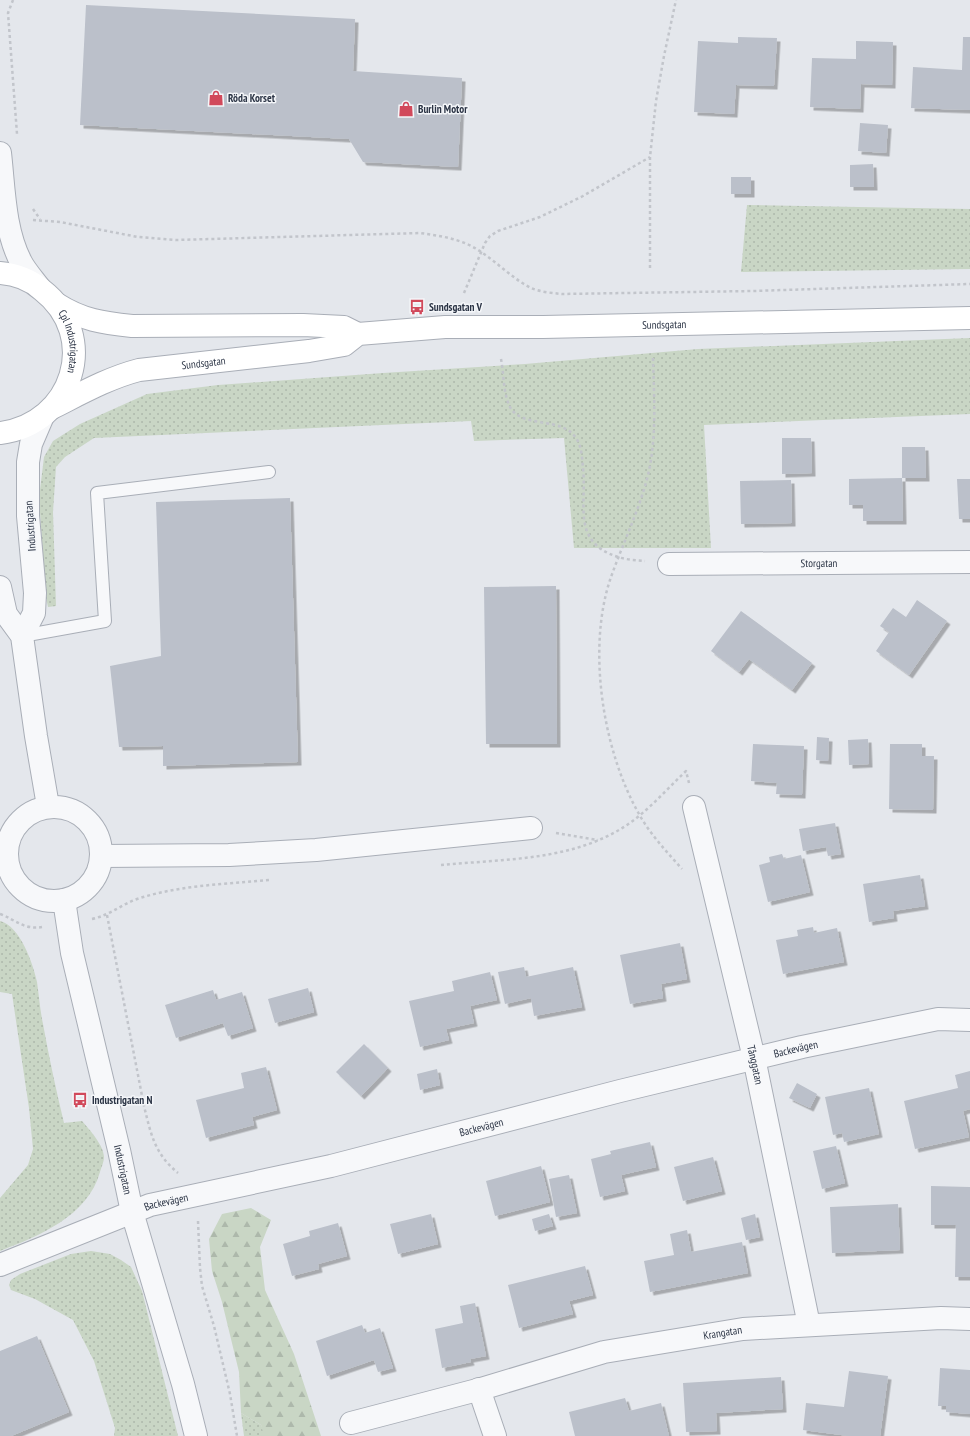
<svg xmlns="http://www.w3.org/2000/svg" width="970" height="1436" font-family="'PT Sans Narrow',sans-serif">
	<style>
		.grass { fill: url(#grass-dots) }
		.forest { fill: url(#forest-firs) }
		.building { fill: #bbc0ca; filter: url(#shadow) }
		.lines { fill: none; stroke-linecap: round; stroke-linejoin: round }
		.service-casing { stroke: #a9aeb7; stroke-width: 14 }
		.minor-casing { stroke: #a9aeb7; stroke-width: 24 }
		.tertiary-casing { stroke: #a9aeb7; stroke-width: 24 }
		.secondary-casing { stroke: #a9aeb7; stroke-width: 24 }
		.path { stroke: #c2c5cb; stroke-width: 2.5; stroke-dasharray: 3 3; stroke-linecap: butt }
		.service { stroke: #f7f8fa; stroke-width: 12 }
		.minor { stroke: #f7f8fa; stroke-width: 22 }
		.tertiary { stroke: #f7f8fa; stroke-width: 22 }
		.secondary { stroke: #fff; stroke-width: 22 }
		.labels { text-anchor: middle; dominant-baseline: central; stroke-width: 3; stroke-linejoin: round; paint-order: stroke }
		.poi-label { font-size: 11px; font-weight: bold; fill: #2b3445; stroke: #f4f6f9; text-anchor: start }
		.street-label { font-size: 11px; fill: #2b3445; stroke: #f4f6f9 }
	</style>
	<defs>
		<pattern id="grass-dots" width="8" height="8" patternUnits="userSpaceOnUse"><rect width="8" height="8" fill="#c9d6c5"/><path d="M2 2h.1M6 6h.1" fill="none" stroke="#adb8ab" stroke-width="1.8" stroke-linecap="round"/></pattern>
		<pattern id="forest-firs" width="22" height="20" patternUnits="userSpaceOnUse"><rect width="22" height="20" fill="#c9d6c5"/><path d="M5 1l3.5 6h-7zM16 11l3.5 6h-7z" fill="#adb8ab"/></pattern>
		<filter id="shadow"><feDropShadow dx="3.5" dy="3.5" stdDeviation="0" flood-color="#0004"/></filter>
	</defs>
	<rect width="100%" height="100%" fill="#e4e7ec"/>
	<path class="grass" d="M747,205L970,209V269L741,272Z
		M970,338V414L704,425L711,548H574L564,438L474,441L471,421L94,438L65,457L56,467L53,512L56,606L48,607L46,598L39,498L44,457L53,441L80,424L147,394L218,385L383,373L525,364L698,349Z
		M0,921C20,926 33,963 37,982C39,996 40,1010 43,1024C49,1057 56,1090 64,1123L82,1121C90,1130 104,1146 104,1157C104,1162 101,1168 100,1172C88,1216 39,1236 0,1251V1198L28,1165L33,1149L29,1108L12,994L0,992Z
		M91,1251L110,1254L121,1260L131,1267L142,1291L178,1436H114L115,1428L94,1361L73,1320L35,1299L11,1290L9,1285L11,1280L20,1274L71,1254Z
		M241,1413L261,1425L266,1436H244Z"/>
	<path class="forest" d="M251,1208L271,1220L260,1247L265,1290L294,1354L321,1436H264L261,1425L241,1413L239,1372L222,1302L212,1271L209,1239L222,1214Z"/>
	<path class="building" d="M86,5L355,19L353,71L462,78L458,167L363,162L349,139L80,125Z
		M738,37L777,38L774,86L736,85L734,114L694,112L698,41L738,43Z
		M963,37H970V110L911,108L913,67L962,70Z
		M856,41L893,42L892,85L861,84L860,109L810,107L812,58L856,59Z
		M860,123L888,125L886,153L858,151Z
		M873,164L874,187H850V165Z
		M731,177H751V194H731Z
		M782,438H811L812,473L782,474Z
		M902,447H925L926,478H902Z
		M902,478L903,521H863V505H849V479Z
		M957,479H970V519H959Z
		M791,480L792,523L741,524L740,481Z
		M290,498L298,762L163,766V746L119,747L110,666L161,656L156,502Z
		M556,586L557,744H486L484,587Z
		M917,600L947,621L909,675L876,651L889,632L880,626L893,608L906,617Z
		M741,611L812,663L792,690L749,659L739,672L711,651Z
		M817,737L829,738L828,761L816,760Z
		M868,739L869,764L849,765L848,740Z
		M753,744L804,746L802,795L776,794L777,783L751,781Z
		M890,744H922V756H934L933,810L889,809Z
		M835,823L841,854L828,856L826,847L803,851L799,829Z
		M782,854L784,859L801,855L810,892L768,902L759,865L770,862L769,857Z
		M920,875L925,906L893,911L894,918L869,922L863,884Z
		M813,927L814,933L837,928L844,962L783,974L776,940L798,936L797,930Z
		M680,943L687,979L661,984L663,998L630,1004L620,955Z
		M524,967L526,977L573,967L582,1007L534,1016L531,998L505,1004L498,972Z
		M490,972L497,1000L470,1006L474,1023L446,1029L449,1040L420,1047L409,1001L454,991L452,981Z
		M308,988L314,1012L275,1023L268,999Z
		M213,990L216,1000L242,992L253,1028L228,1036L223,1023L176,1038L165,1005Z
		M364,1044L388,1068L361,1096L336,1072Z
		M266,1067L277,1110L252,1117L254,1125L206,1138L196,1100L244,1088L241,1073Z
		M437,1069L440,1085L420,1090L417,1074Z
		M970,1071V1109L963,1111L969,1137L915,1149L904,1101L958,1088L955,1075Z
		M797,1083L817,1094L810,1108L789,1098Z
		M869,1088L879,1134L844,1142L842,1133L833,1135L825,1097Z
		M650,1142L656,1167L621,1175L625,1191L600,1197L591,1159L611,1154L610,1151Z
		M836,1146L845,1183L822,1189L813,1151Z
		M713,1157L722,1191L683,1201L674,1167Z
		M541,1166L550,1202L495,1216L486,1181Z
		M569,1175L577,1213L556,1217L549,1179Z
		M931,1186L970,1187V1277H955L956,1225H931Z
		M898,1204L900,1250L832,1253L830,1207Z
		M431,1214L438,1244L398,1254L390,1224Z
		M549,1214L553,1226L535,1231L532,1219Z
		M755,1214L760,1237L746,1240L741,1218Z
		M338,1223L347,1256L318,1264L319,1269L292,1276L283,1244L310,1236L309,1231Z
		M687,1230L691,1252L742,1242L748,1273L650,1292L644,1261L674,1255L670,1234Z
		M585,1266L593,1295L569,1301L573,1314L519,1328L508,1285Z
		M475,1303L486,1356L470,1359L471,1362L442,1368L435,1329L463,1323L460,1306Z
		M362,1325L365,1333L380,1328L393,1368L378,1372L374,1360L327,1376L316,1341Z
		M37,1336L69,1412L11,1436H0V1351Z
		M940,1368L970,1370V1414L946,1412V1406H938Z
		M849,1371L888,1376L880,1436H849L803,1430L806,1403L844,1407Z
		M781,1377L783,1409L716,1413L717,1431L686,1432L683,1383Z
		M625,1398L629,1411L661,1403L669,1436H575L569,1412Z"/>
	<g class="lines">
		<defs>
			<path id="service" d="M22,636L105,621L97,493L269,472"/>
			<g id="minor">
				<path id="s1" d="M669,564L970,562"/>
				<path id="s2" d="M694,807L754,1058L809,1325"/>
				<path d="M101,856L229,855L316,850L531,828"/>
				<path d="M0,863L7,862"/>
				<path id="s3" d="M0,1265L150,1205L331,1166L620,1091L802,1047L938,1019L970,1020"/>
				<path d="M481,1389H479L495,1436"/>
				<path id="s4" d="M351,1423L481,1389L604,1352L743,1329L941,1318L970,1319"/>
			</g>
			<g id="tertiary">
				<path d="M0,153C4,187 4,230 21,262C25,270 33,279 39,287"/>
				<path d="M0,587L6,614L22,636L36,736L48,806"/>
				<path d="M22,636L34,613L35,593L28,516V462L31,444L43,416"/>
				<circle cx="54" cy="854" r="47"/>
				<path id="s5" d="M64,900L72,953L119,1150L132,1212L183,1384L196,1436"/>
			</g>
			<g id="secondary">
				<path id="s6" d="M0,273C15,274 31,280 42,290C101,336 73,424 0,433"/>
				<path d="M57,304C82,320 103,323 132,326L303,325L344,327L358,334"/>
				<path id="s7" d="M52,408C80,394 108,378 139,370L309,351L344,345L358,334L445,327H543L970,318"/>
			</g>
		</defs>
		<use href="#service" class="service-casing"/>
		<use href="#minor" class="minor-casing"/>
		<use href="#tertiary" class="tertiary-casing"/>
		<use href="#secondary" class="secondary-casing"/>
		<path class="path" d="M13,0L8,13L17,134
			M33,209L40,219
			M33,220L60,222L138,237L176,240L420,233C441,236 463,239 481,252C498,263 513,279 531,288C540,292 552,293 562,294L753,291L970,284
			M650,268V157L656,101L664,56L676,0
			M464,293L485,243L490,236L498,231L540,217L583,196L650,157
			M653,358C654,396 657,437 648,475C639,511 622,545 610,580C587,650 603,751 639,814C650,834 666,851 682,869
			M501,359C504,374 503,393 510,407C522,429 562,416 576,438C582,447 582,458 583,468C587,505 571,542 618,557C627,560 636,560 645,561
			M556,833L598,840
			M441,865C504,859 573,861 627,825C649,810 667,789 686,771L689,783
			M0,914C16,920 24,930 42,927
			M107,915L144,1106C151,1134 154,1153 178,1173
			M92,919C111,915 123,903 140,898C182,885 226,884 269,880
			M198,1221L200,1268L202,1286L214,1326L230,1394L237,1436"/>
		<use href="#service" class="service"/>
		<use href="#minor" class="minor"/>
		<use href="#tertiary" class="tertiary"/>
		<use href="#secondary" class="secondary"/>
	</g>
	<defs>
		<symbol id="shop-bare" viewBox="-9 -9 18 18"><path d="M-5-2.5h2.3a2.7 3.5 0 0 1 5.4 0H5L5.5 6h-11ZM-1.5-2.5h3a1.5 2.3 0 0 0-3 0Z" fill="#d1495b" stroke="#f4f6f9" stroke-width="2.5" paint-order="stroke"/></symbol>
		<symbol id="bus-bare" viewBox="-9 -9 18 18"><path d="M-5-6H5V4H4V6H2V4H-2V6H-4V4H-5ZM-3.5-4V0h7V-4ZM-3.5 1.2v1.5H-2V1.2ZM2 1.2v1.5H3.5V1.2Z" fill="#d1495b" stroke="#f4f6f9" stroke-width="2.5" paint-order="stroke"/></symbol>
	</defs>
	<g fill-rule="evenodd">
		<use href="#shop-bare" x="205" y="87" width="22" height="22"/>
		<use href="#shop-bare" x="395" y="98" width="22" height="22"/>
		<use href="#bus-bare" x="406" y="296" width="22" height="22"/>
		<use href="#bus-bare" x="69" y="1089" width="22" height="22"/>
	</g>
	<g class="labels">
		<g class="poi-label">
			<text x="228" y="98">Röda Korset</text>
			<text x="418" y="109">Burlin Motor</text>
			<text x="429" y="307">Sundsgatan V</text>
			<text x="92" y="1100">Industrigatan N</text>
		</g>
		<g class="street-label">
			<text stroke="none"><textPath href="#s7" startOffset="626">Sundsgatan</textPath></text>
			<text stroke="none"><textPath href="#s6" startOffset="107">Cpl Industrigatan</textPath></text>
			<text stroke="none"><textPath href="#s7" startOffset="160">Sundsgatan</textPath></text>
			<text transform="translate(30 526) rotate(-94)">Industrigatan</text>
			<text stroke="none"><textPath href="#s1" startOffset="150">Storgatan</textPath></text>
			<text stroke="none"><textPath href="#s3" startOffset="826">Backevägen</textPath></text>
			<text stroke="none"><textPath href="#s2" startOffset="265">Tånggatan</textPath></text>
			<text stroke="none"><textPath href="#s3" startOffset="502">Backevägen</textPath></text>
			<text stroke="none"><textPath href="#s5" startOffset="276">Industrigatan</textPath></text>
			<text stroke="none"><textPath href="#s3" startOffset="178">Backevägen</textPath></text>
			<text stroke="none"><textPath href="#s4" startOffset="383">Krangatan</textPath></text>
		</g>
	</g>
</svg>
